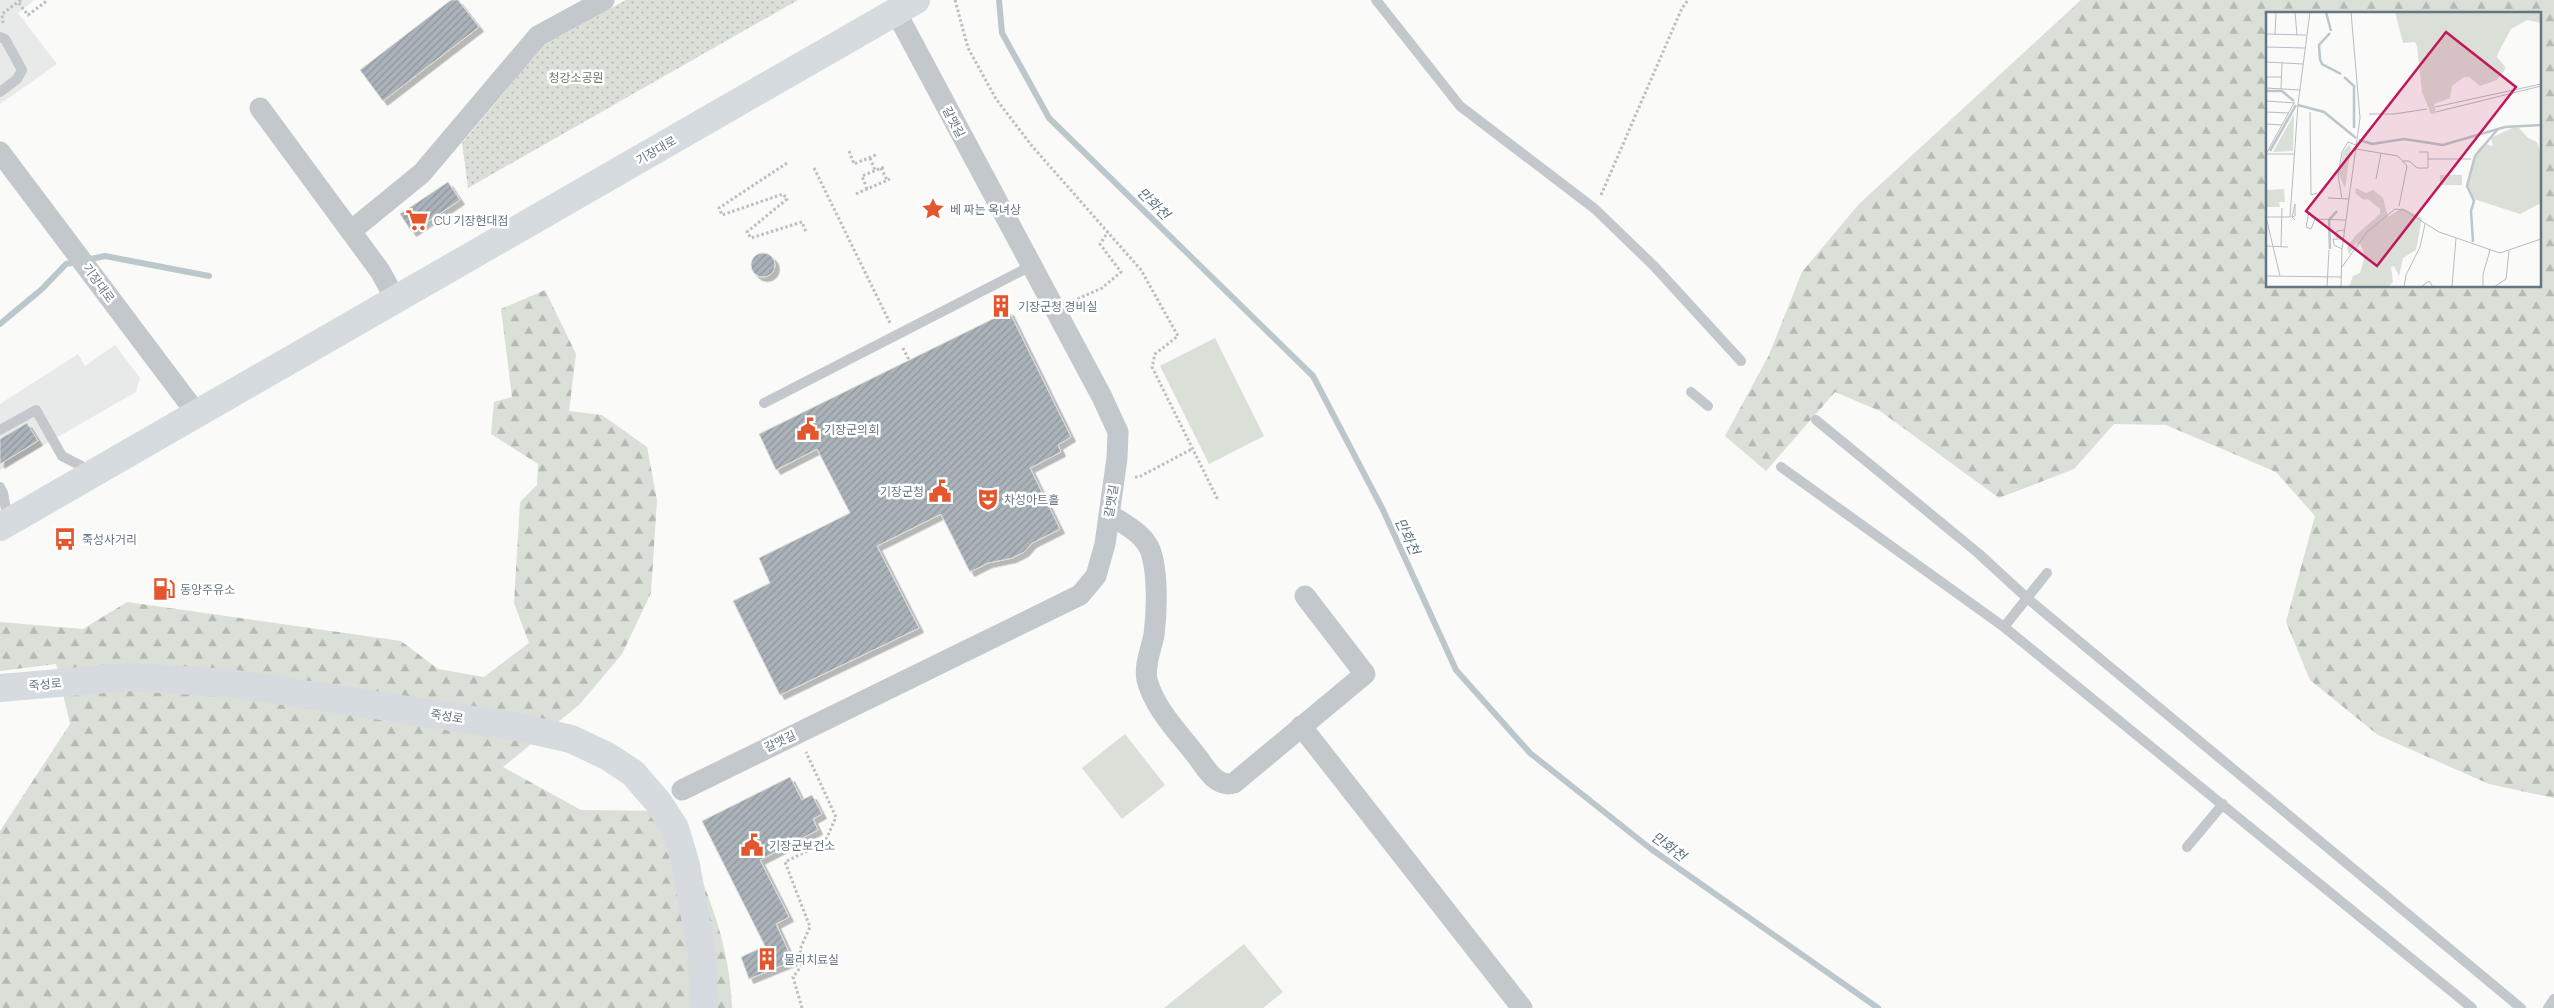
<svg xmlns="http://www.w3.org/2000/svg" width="2554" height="1008" font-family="Manrope,'Noto Sans KR',sans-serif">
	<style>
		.built { fill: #e8e9e9 }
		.forest { fill: url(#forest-firs); fill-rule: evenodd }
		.park { fill: url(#park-dots) }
		.garden { fill: #dadfd7 }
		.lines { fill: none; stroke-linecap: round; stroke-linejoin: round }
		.stream { stroke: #bbc7cb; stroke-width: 6 }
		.building { fill: url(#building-hatch); stroke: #dcdcda; filter: url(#shadow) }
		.path { stroke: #bbbfc2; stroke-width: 3; stroke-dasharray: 2.5 2.5; stroke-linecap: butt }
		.lane { stroke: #c3c8cc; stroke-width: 10 }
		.street { stroke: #c3c8cc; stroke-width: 21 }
		.secondary { stroke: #d6dbdf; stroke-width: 28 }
		.labels { text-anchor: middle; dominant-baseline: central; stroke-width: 5; stroke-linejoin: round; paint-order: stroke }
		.park-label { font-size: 12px; fill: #687a64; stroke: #fff }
		.street-label { font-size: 12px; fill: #657683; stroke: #fff }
		.poi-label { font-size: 12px; fill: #657683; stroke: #fff; text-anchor: start }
		.water-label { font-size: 14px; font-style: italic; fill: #60757c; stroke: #fff }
		.inset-river { fill: none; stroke: #bbc7cb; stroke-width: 2.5 }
		.inset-road { fill: none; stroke: #b5bdc2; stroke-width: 1 }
		.view { fill: #c2185b; fill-opacity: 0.15; stroke: #c2185b; stroke-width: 2.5 }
		.inset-edge { fill: none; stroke: #657683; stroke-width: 2.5 }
	</style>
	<defs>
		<pattern id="forest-firs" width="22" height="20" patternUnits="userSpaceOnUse" patternTransform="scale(1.25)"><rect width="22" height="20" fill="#dadfd7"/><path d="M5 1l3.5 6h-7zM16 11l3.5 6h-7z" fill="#b4b9b4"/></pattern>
		<pattern id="park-dots" width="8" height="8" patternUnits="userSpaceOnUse" patternTransform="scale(1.25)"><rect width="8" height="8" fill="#dadfd7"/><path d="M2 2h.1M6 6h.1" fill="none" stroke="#b4b9b4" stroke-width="1.8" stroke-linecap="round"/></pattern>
		<pattern id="building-hatch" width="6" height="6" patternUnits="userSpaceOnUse" patternTransform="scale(1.25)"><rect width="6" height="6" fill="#aab3b9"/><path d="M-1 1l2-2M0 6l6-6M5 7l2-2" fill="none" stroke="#8e969c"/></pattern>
		<filter id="shadow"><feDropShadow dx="4.5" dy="4.5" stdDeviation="0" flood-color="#0004"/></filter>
	</defs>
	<rect width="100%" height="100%" fill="#fafaf8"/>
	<path class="built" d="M0,0H34L18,13L57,64L0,104Z
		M115,345L140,378L136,392L0,470V404L78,354L85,366Z"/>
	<path class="forest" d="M2081,0H2554V798L2489,784L2378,735L2310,680L2286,622L2315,516L2276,472L2166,425L2114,424L2074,469L1999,498L1880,411L1835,392L1766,471L1725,436L1769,355L1802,272L1859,204ZM2268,14H2540V286H2268Z
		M545,290L576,354L569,411L602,415L647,447L657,500L651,593L622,654L580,704L503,767L581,810L670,811C701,874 730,937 732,1008H0V831L70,724L56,664L0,671V622L83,629L127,602L401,641L438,669L484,677L529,643L514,603L520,502L537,485L538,464L491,434L494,402L512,397L501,309Z"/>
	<path class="park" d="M626,0H798L468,188L462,143L544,45Z"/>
	<path class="garden" d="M1215,338L1264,436L1209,464L1160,366Z
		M1125,734L1165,785L1122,819L1082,768Z
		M1244,944L1283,992L1263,1008H1164Z"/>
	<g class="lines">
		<path class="stream" d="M999,0L1002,33L1049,118L1313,376L1383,510L1456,670L1530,753L1651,849L1878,1008
			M0,324L42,289L66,264L105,256L209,276"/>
	</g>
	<path class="building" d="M451,0H458L479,27L383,101L360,70Z
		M448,182L460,200L412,232L400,214Z
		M751 265a12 12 0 1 1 24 0a12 12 0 1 1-24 0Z
		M1009,311L1071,437L1058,445L1061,452L1030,468L1060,529L1032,543L1024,552L1012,558L988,563L970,572L941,514L877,546L919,628L780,695L733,601L770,583L759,558L850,513L817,449L776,470L759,434Z
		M27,423L38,441L0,464V439Z
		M790,777L802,800L812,795L822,814L813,819L818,830L760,860L789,917L776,924L793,961L749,979L741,957L765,946L702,821Z"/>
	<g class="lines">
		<path class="path" d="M21,0L18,2L28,15L48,0
			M955,0L968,48L996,99L1032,146L1141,270L1178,336L1155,354L1152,367L1218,500
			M3,23L2,14L18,2
			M849,151L854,164L878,154
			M870,158L875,170
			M787,163L719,208L722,215L783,194L787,199L747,232L751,238L802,222L806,232
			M814,168L890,323
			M881,168L887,180
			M867,189L862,176L884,167
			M856,194L890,179
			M1601,195L1682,8L1688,0
			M1073,301L1102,288L1121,272L1100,244L1108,232
			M903,348L909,360
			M1135,477H1139L1192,449
			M802,1008L793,977L803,964L800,949L810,927L785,862L825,842L836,817L806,752"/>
		<path class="lane" d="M1376,0L1460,106L1595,209L1654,266L1741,361
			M0,37L5,39L22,70L17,79L0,92
			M1691,392L1708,406
			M764,403L1031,266
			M1816,420L1978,553L2027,598L2521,1008
			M0,430L36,410L62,456L91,471
			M1781,467L2004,627L2472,1008
			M0,487L3,493L8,521
			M2004,627L2047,573
			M2187,847L2223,804
			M2548,1008L2554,999"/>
		<path class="street" d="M260,108L380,271L396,300
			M0,152L197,414
			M351,231L422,173L538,36L604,0
			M1109,514C1124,524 1145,534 1151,552C1158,574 1157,612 1154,635C1151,650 1144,665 1147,680C1155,710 1181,735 1199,759C1207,770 1217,788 1234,783L1365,674L1305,596
			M1301,726L1522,1008
			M682,790L1080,595L1096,576L1105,544L1117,458L1118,432L1102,397L896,12"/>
		<path class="secondary" d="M0,527L916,0
			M0,688L128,677L230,683L518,727L571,739L607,756L633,773L658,802L675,828L686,865L702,956L704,1008"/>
	</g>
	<defs>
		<symbol id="sight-bare" viewBox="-9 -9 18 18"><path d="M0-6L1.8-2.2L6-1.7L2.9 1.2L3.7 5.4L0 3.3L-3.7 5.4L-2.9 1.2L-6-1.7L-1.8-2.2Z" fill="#e4572e" stroke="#fff" stroke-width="2.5" paint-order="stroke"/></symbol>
		<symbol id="supermarket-bare" viewBox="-9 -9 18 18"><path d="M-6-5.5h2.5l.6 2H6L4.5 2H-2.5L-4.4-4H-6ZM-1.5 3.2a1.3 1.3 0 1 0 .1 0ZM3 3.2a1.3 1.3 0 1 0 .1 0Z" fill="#e4572e" stroke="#fff" stroke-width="2.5" paint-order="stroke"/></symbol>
		<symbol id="building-bare" viewBox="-9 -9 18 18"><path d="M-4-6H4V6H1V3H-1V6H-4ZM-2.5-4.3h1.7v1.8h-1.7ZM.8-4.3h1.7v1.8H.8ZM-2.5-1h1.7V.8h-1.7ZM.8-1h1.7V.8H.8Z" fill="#e4572e" stroke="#fff" stroke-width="2.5" paint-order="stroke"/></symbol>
		<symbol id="civic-bare" viewBox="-9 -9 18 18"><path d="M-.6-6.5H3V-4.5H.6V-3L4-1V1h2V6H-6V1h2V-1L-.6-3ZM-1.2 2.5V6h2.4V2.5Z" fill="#e4572e" stroke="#fff" stroke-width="2.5" paint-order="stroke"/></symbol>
		<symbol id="theatre-bare" viewBox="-9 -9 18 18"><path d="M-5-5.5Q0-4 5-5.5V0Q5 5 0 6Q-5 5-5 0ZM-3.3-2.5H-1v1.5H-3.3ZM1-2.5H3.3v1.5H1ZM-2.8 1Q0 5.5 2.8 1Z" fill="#e4572e" stroke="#fff" stroke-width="2.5" paint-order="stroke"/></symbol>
		<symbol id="bus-bare" viewBox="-9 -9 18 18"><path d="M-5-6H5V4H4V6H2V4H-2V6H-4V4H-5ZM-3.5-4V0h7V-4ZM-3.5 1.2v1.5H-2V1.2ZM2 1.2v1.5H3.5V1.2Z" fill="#e4572e" stroke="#fff" stroke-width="2.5" paint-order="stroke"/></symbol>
		<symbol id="fuel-bare" viewBox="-9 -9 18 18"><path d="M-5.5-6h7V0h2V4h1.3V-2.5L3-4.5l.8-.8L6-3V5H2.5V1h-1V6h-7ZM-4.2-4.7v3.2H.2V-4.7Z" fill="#e4572e" stroke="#fff" stroke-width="2.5" paint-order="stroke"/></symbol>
	</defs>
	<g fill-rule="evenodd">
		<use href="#sight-bare" x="917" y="193" width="32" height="32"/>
		<use href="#supermarket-bare" x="401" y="204" width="32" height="32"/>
		<use href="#building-bare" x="985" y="290" width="32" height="32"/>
		<use href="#civic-bare" x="792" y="413" width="32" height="32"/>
		<use href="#civic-bare" x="924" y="475" width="32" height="32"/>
		<use href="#theatre-bare" x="972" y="483" width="32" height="32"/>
		<use href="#bus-bare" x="49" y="523" width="32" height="32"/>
		<use href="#fuel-bare" x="148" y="573" width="32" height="32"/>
		<use href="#civic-bare" x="736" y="829" width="32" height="32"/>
		<use href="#building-bare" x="751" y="943" width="32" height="32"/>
	</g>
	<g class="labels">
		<g class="park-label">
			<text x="576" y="77">청강소공원</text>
		</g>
		<g class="street-label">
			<text transform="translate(954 122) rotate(62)">갈맷길</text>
			<text transform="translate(656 150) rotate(-30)">기장대로</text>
			<text transform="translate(99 283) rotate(54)">기장대로</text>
			<text transform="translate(1111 501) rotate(-81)">갈맷길</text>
			<text transform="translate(45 684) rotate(-5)">죽성로</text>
			<text transform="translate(447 716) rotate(9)">죽성로</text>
			<text transform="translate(780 741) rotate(-26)">갈맷길</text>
		</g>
		<g class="poi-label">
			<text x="950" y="209">베 짜는 옥녀상</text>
			<text x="434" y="220">CU 기장현대점</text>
			<text x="1018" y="306">기장군청 경비실</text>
			<text x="824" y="429">기장군의회</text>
			<text x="924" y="491" text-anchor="end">기장군청</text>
			<text x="1004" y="499">차성아트홀</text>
			<text x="82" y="539">죽성사거리</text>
			<text x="180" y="589">동양주유소</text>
			<text x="769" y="845">기장군보건소</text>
			<text x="784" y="959">물리치료실</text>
		</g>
		<g class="water-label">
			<text transform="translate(1154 203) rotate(44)">만화천</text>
			<text transform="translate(1408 536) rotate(65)">만화천</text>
			<text transform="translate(1669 846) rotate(36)">만화천</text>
		</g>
	</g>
	<g transform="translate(2266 12)">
		<rect width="275" height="275" fill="#fafaf8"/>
		<path d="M129,0H275V11L261,8L245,17L232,41L231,45L240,56L231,68L214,74L203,65H198L186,74L184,86L168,92L170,101L165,102L156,80L151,34L149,30L137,31ZM246,116H253L262,126L271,130L275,142V191L254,202L208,187L201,175L212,137L219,132L227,134L225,126ZM90,176L100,181L107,178L117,186L122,205L136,196L156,206L150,238L137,246L133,264L128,254L125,255L127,270L122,275H83L87,264L94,261L99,244L95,233L90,231L83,243L81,235L90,223L114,202V197L102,187L98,188L89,181Z" fill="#dadfd7"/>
		<path d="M28,102L27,139L7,140ZM83,133L85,135L79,176L73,163L77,140Z" fill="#dadfd7"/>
		<path d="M174,163H180V167L181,163H196V173H174ZM18,177L19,190H13L14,195H1L0,178Z" fill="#dadfd7"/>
		<path class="inset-river" d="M60,0L65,19M64,21L53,33L54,47L56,52L75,62M78,65L88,74V116M0,79H16L28,89M32,93L58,100L90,126M93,128L106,132L138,127L177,133L239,115L275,113M4,139L30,93M207,230L205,199L208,189L201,174L209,144L232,117M64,237L63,208L71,199"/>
		<path class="inset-road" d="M29,0L31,23M0,22L40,23M9,23L10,0M0,35L39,36M0,50L37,52M0,65H16M0,76L34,78M15,77L16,51M0,89L29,91M169,95L275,72M0,100L23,101M44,100L45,183L51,181M170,100L275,74M103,102H128L161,97M0,112L16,113M90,137L132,144L141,154L133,194M0,142L28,91M0,142H29M162,147H205M137,149H143L151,156H162V140H153M110,167L115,141M62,186L83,187M76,187L72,163L76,140L82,130L90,133M43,200L49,207L45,217L40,215ZM0,205L14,264M0,205H25M24,205L32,92L44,0M26,205L29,204V192L26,205L29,208M49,207L80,208M77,226L70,225L71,219L79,218M0,234L22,235M15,235L16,196M76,237L68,233L67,227H77M76,255L101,220L129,197L138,198L173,220L234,241L275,227M0,264L75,265M61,275L63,238M75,275L76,237L94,106L85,0M138,275L140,263L154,235L159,212M155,275L163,269L167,275M186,275L190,226M217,275V262L224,238M228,275L240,267L243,239"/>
		<path class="view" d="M180,20L250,75L111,254L40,199Z"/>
		<rect width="275" height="275" class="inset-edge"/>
	</g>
</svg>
